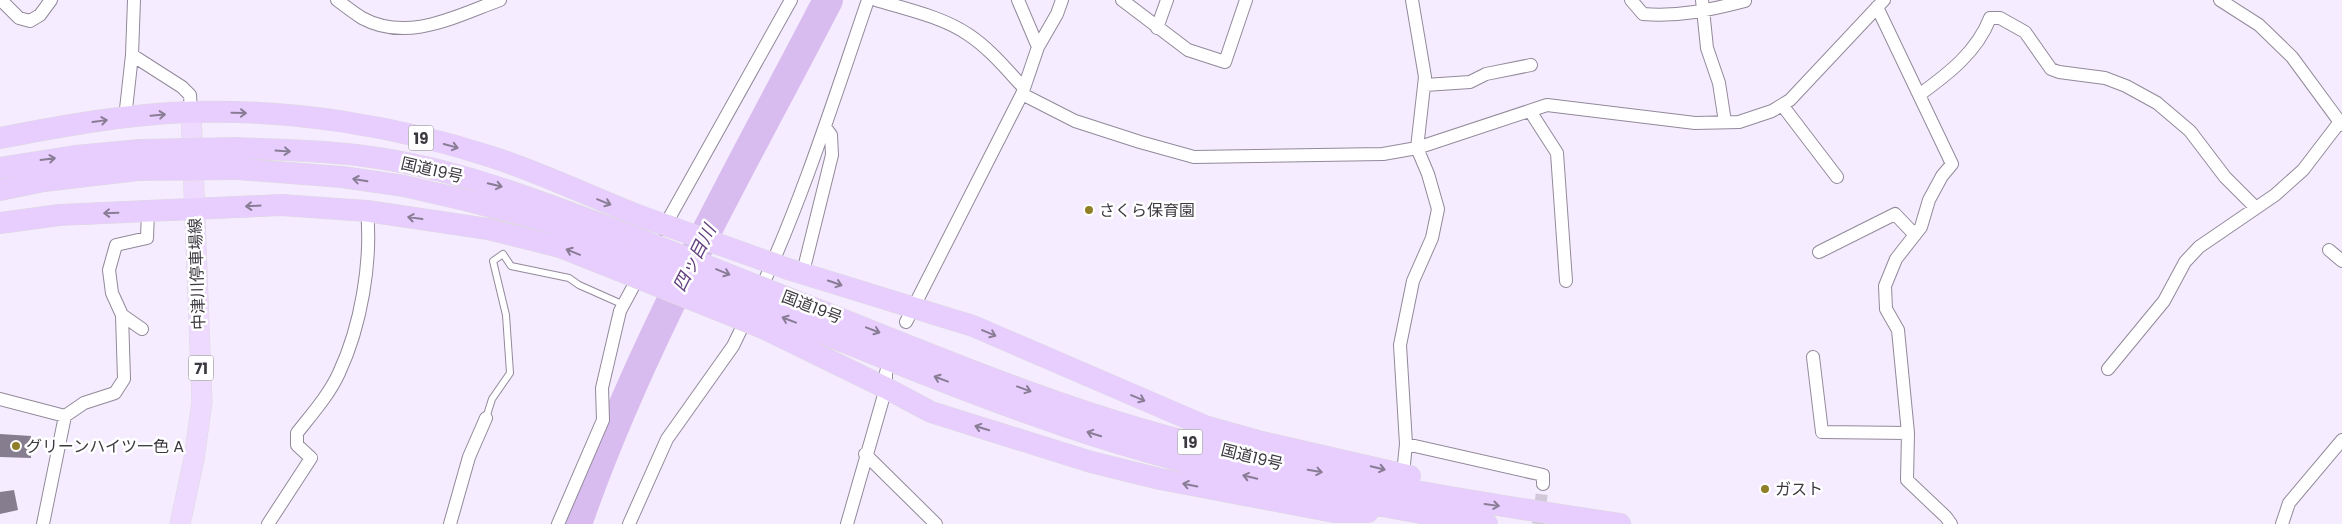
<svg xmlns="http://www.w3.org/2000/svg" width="2342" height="524" font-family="Poppins,'Noto Sans JP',sans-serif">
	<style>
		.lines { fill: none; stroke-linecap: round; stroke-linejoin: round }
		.river { stroke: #d8bcef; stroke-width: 30 }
		.building { fill: #867d8e }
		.minor-tunnel { stroke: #d1c8d9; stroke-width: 12; stroke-dasharray: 12 6; stroke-linecap: butt }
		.service-casing { stroke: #92899a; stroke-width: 8 }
		.minor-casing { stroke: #92899a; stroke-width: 14 }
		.primary-casing { stroke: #dcdbdc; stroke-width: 21 }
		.trunk-casing { stroke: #dcdbdc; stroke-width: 22 }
		.service { stroke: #fff; stroke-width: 6 }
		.minor { stroke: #fff; stroke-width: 12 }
		.primary { stroke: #eedafe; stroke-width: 20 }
		.trunk { stroke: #e8cefe; stroke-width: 21 }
		.trunk-bridge-casing { stroke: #dcdbdc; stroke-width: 22; stroke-linecap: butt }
		.trunk-bridge { stroke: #e8cefe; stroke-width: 21 }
		.oneway { stroke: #897c95 }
		.poi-dot { fill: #8f7f26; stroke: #fff; stroke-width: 2 }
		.labels { text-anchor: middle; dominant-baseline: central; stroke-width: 5; stroke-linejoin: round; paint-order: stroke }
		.shield { fill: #fff; stroke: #767479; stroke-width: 1 }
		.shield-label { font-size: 15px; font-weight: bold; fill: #3c383f }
		.street-label { font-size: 16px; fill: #3c383f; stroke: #fff }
		.poi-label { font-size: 16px; fill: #3c383f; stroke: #fff; text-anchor: start }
		.water-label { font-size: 18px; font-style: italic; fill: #633f7e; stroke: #fff }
	</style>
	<rect width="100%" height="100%" fill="#f6ecff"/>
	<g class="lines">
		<path class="river" d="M577,524C641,340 739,172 828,0"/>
	</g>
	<path class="building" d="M0,434L31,436V458L0,457Z
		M14,490L18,510L0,514V492Z"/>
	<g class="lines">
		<path class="minor-tunnel" d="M1538,524L1543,484"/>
		<defs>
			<path id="service" d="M486,418L492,399L510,373L506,315L493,261L503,254L511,266L569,278L579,285L624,305"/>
			<path id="minor" d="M1,0L19,18L30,21L40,15L51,0
				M134,0L132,55L182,87L190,95L191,112
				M337,0C345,6 354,13 362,18C408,43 456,16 500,0
				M876,0C906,9 943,17 969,35C990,49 1007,70 1024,88
				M1018,0L1038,47
				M1122,0L1188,50L1225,62L1246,0
				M1631,0L1643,14C1679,17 1710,10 1745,1
				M1702,0L1707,48L1719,83L1725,122
				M2220,0L2259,25L2292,57L2342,125
				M1877,7L1952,164L1942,176L1929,200L1921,227L1896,259L1885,286L1886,309L1898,330L1908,433L1907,480L1946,517L1951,524
				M1157,28L1167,0
				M1425,85L1470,82L1486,74L1531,65
				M1022,94L1075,121L1140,142L1194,157L1383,154L1417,148L1547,105L1695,123L1739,122L1772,111L1790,100L1884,0
				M1919,95C1948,74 1977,52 1990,18H2000L2025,32L2051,69L2059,72L2105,78L2126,86L2157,103L2190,131L2225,177L2256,208
				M1782,105L1837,177
				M1530,111L1557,153L1566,281
				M125,118L132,55
				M663,229L791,0
				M2329,250L2342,261
				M1819,252L1895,214L1915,235
				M803,272L832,155L831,135L825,127
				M759,293C803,198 834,99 868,0
				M906,322L1022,94L1038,47L1057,14L1062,0
				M142,329L122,315L112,293L109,270L116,245L147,238L148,211
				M1813,357L1822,432L1908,433
				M2108,369L2164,301L2185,262L2199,247L2275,195L2303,170L2339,123
				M0,399L65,416
				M1406,444L1543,475V484
				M865,454L936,524
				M1403,474L1406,444L1400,345L1413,281L1432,238L1438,209L1428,174L1417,148L1425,77L1412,0
				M43,524L65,416L84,403L115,393L124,379L122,315
				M268,524L311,458L297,445V433C311,415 329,395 339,373C361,326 372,262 367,211
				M450,524L469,457L486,418
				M558,524L603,420L602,388L620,311L640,274
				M629,524L667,439L733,346L748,315
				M847,524L886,388V372
				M2282,524L2289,503L2342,440"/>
			<path id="primary" d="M180,524L194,459L202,402L191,112"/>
			<path id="trunk" d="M0,138C62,126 127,114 191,112C292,109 397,126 492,157C542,173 591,197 640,216
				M235,148C277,150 321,150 364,156C457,168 542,202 629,235
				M0,168L75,156L140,150
				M237,169L342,177L404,186L465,200L553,223L625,256
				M0,190L44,181L138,170
				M0,223L59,215L281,205L367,211L488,229L560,247L618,270
				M788,269L973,326L1205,426L1262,442L1410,476
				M778,294C905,343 1031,399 1162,435C1313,476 1466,501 1620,524
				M767,311C858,347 949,386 1042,418C1185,469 1337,500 1487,524
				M763,328L886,388L931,412L1091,462L1160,479L1334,512H1368"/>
		</defs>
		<use href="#service" class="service-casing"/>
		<use href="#minor" class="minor-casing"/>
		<use href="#primary" class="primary-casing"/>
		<use href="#trunk" class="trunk-casing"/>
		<use href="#service" class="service"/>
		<use href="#minor" class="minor"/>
		<use href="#primary" class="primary"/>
		<use href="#trunk" class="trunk"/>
		<defs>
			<path id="trunk-bridge" d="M140,150L235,148
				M138,170L237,169
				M640,216L788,269
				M629,235L778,294
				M625,256L767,311
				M618,270L763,328"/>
		</defs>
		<use href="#trunk-bridge" class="trunk-bridge-casing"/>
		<use href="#trunk-bridge" class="trunk-bridge"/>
	</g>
	<defs><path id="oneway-shaft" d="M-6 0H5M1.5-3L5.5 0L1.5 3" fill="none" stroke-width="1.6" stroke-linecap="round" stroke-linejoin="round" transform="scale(1.25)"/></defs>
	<g class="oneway">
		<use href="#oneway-shaft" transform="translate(239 113) rotate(1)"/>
		<use href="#oneway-shaft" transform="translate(158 115) rotate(-5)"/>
		<use href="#oneway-shaft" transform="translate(100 121) rotate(-8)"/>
		<use href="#oneway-shaft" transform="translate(451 146) rotate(15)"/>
		<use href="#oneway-shaft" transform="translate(283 151) rotate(4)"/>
		<use href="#oneway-shaft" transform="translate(48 159) rotate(-7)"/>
		<use href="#oneway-shaft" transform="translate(360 180) rotate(-171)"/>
		<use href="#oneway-shaft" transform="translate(495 185) rotate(14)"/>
		<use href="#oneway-shaft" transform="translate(604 202) rotate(22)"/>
		<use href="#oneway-shaft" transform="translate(253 206) rotate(177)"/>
		<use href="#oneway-shaft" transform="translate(111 213) rotate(178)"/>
		<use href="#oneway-shaft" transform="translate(415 218) rotate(-172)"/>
		<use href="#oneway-shaft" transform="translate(573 252) rotate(-158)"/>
		<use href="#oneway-shaft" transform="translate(723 272) rotate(22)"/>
		<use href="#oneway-shaft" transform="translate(835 283) rotate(19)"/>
		<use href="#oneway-shaft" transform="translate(789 320) rotate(-159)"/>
		<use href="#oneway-shaft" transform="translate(873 330) rotate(21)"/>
		<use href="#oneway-shaft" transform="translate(989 333) rotate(23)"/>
		<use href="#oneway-shaft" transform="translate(941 379) rotate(-159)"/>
		<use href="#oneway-shaft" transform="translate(1024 389) rotate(20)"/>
		<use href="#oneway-shaft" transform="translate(1138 398) rotate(23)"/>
		<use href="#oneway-shaft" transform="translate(982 428) rotate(-163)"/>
		<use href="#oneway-shaft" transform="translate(1094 434) rotate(-163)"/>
		<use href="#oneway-shaft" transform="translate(1378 468) rotate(13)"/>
		<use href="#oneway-shaft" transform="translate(1315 471) rotate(10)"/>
		<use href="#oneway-shaft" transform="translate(1250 477) rotate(-167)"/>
		<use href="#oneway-shaft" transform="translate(1190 485) rotate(-169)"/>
		<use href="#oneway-shaft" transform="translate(1492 505) rotate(8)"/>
	</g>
	<g class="poi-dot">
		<circle cx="1089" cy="210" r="5"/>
		<circle cx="16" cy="446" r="5"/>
		<circle cx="1765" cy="489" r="5"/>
	</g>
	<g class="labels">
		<g class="shield">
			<rect x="408.5" y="125.5" width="25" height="25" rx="4"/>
			<rect x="188.5" y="355.5" width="25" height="25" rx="4"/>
			<rect x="1177.5" y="429.5" width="25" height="25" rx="4"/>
		</g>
		<g class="shield-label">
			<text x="421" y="138">19</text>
			<text x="201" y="368">71</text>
			<text x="1190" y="442">19</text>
		</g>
		<g class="street-label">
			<text transform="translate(432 170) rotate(13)">国道19号</text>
			<text transform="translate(197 274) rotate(-92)">中津川停車場線</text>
			<text transform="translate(812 307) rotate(21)">国道19号</text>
			<text transform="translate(1252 457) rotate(14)">国道19号</text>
		</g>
		<g class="poi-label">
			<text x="1099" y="210">さくら保育園</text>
			<text x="26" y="446">グリーンハイツ一色 A</text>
			<text x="1775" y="489">ガスト</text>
		</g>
		<g class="water-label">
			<text transform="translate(694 258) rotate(-63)">四ッ目川</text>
		</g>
	</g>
</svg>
